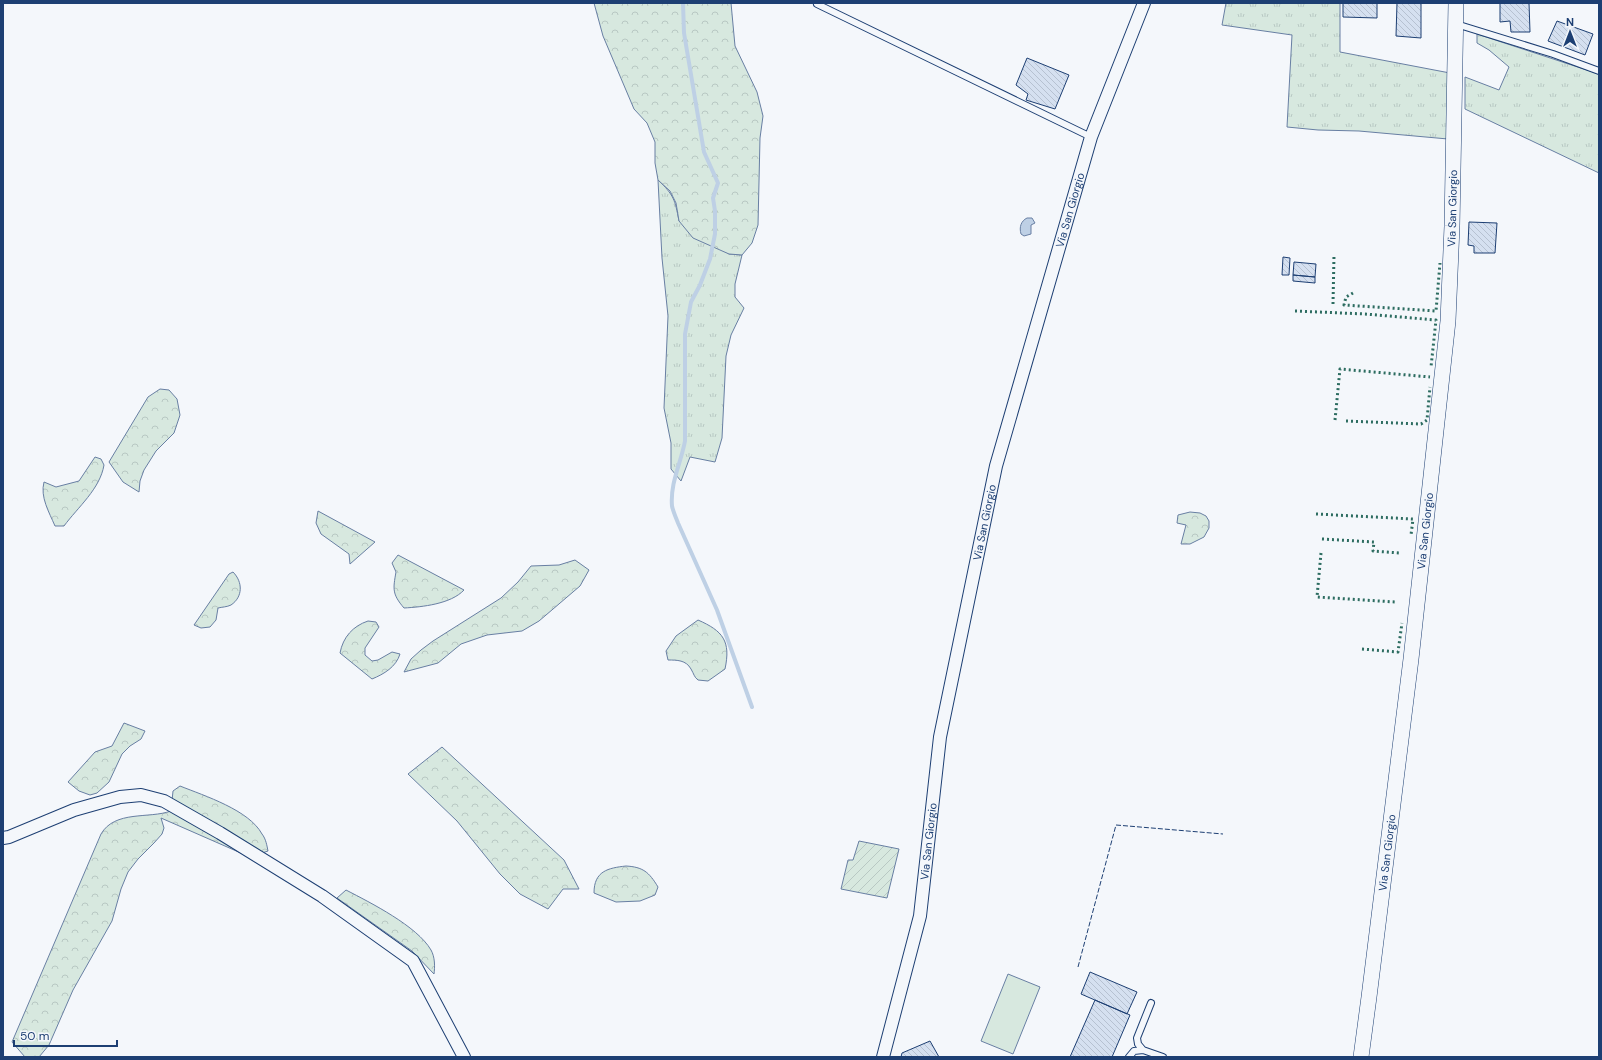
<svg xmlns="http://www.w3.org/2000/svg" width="1602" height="1060" font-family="'DM Sans',sans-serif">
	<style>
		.grass { fill: url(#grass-tufts); stroke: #687fa3 }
		.forest { fill: url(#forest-crowns); stroke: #687fa3 }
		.park { fill: #d7e8df; stroke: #687fa3 }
		.garden { fill: url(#garden-furrows); stroke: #687fa3 }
		.water { fill: #bed0e5; stroke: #687fa3 }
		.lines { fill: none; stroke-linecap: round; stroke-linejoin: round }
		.stream { stroke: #bed0e5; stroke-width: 4 }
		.building { fill: url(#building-back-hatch); stroke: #1d3f73 }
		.service-casing { stroke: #1d3f73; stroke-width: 8 }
		.minor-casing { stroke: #1d3f73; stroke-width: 14 }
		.tertiary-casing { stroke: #1d3f73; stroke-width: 16 }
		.service { stroke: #f4f7fb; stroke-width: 6 }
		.minor { stroke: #f4f7fb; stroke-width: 12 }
		.tertiary { stroke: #f4f7fb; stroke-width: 15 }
		.hedge { stroke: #2c6c60; stroke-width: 3; stroke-dasharray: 2 3; stroke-linecap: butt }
		.fence { stroke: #1d3f73; stroke-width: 1; stroke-dasharray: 5 2; stroke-linecap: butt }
		.labels { text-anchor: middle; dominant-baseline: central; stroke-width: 3; stroke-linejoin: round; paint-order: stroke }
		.street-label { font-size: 11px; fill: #1d3f73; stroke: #f4f7fb }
	</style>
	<defs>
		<pattern id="grass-tufts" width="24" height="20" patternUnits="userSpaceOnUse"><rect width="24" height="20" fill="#d7e8df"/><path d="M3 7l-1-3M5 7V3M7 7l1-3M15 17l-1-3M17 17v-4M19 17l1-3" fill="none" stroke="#b8c8c3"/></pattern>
		<pattern id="forest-crowns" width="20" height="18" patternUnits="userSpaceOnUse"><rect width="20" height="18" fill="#d7e8df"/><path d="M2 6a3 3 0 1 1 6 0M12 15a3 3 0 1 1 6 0" fill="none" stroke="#b8c8c3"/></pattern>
		<pattern id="garden-furrows" width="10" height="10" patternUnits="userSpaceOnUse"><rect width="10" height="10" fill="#d7e8df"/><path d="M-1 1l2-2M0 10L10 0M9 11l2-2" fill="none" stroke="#b8c8c3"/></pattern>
		<pattern id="building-back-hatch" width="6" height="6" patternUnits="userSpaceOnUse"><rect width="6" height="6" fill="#d5e0f0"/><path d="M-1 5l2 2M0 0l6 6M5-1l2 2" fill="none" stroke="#b6c1d1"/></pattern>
	</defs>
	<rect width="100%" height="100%" fill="#f4f7fb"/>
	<path class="grass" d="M1226,3H1340V52L1450,73L1448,139L1359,131L1318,130L1287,127L1292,35L1222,25Z
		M1477,34L1599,74V173L1465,109V77L1499,90L1509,67L1489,50L1477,43Z
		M658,180C674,195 675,200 679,221L729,254L742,255L735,284V297L744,308L731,335L726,356L722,438L715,462L690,457L681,481L671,469V443L664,408L668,316L662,258Z"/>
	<path class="forest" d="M594,3H731L735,46L757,92L763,116L760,138L758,225L752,243L742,255L729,254L693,238L679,221L676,203L670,191L658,180L655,163V142L647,123L634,109L603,36Z
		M160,389L169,390L177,399L180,415L174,433L156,451L144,470L140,481L139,492L123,482L109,462L148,397Z
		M95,457L101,459L104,465C100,489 78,507 64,526H55C49,512 40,497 44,482L56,487L79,481Z
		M318,511L375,542L350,564L349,554L321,534L316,523Z
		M1190,512L1200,513L1206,516L1209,521V528L1204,537L1190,544H1181L1186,525L1177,523L1178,515Z
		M398,555L464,590C451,604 422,607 404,608C392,594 393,589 396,572L392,563Z
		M575,560L589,570L580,586L539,621L522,631L487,635L461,644L438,663L404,672L411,659L421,650L433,641L501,598L518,582L531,566L559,565Z
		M233,572C243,582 243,597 231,605C227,607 222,607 218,608L216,620L210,627L201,628L194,625L229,574Z
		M698,620C723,631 731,641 725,669L708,681L698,680C694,677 694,674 691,669C686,660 677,660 668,660L666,651L676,636Z
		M368,621L376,622L379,627L365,648V655L372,661L378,660L392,652L400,654C396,667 384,674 372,679L340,653C343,637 353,626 368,621Z
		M124,723L145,731L141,739L130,746L122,754L109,782L97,793L90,795L79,791L68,782L95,752L112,746Z
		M442,747L564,860L579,889H563L548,909L520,894L500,874L457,821L408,774Z
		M180,786C205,796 249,810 262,834C266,839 267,846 268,851L250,857L161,818L164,828L162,834L154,843L138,859L128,872L121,889L112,921L73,990L49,1045L39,1057H25L12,1042L101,834C115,810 149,819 171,811L173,791Z
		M626,866C643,867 649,872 658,887L655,895L640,901L616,902L594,893C594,871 608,868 626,866Z
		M346,890C371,903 417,926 431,950C435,957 435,967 434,974L412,951L337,898Z"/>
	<path class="park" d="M1008,974L1040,987L1013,1054L981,1041Z"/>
	<path class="garden" d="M859,841L899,849L887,898L841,889L848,860H853Z"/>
	<path class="water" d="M1027,218H1032L1035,223L1031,225V234L1024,236L1021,234C1019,227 1021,221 1027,218Z"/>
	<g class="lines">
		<path class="stream" d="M683,3L684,33L704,152L718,183L713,198L715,211V234L710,259L700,285L691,302L685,334V441C681,463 670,483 672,506C673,511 676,518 678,523L717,610L752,707"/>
	</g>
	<path class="building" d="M1343,3H1377V18L1343,17Z
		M1397,3H1421V38L1396,36Z
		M1500,3H1529L1530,32H1511L1510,21L1500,22Z
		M1557,21L1593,34L1585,55L1548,41Z
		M1027,58L1069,75L1055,109L1026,100L1028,94L1016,85Z
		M1469,222L1497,223L1495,253H1474V246L1468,245Z
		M1283,257L1290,258L1289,275H1282Z
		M1294,262L1316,264L1315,277L1293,275Z
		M1293,275L1315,277V283L1293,281Z
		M1090,972L1137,992L1127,1014L1081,994Z
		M1095,1000L1130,1015L1112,1057H1070Z
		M930,1041L939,1057H901L902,1053Z"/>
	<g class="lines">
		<defs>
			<path id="service" d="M817,4L1091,137
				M1456,24L1553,54L1599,71
				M1143,1050L1138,1044L1137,1038L1151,1003
				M1129,1057L1134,1051L1143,1050L1163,1057"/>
			<g id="minor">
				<path d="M3,838L9,837L74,810L120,797L141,795L164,801L220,833L322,896L413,961L464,1057"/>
				<path id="s1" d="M883,1057L920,916L940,737L996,466L1091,137L1144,3"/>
			</g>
			<g id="tertiary">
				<path id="s2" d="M1361,1057L1369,997L1411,659L1448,321L1452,226L1456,3"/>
			</g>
		</defs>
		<use href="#service" class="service-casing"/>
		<use href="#minor" class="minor-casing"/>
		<use href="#tertiary" class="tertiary-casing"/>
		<use href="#service" class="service"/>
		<use href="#minor" class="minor"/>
		<use href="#tertiary" class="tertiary"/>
		<path class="hedge" d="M1353,293L1346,297L1344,305L1436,311L1440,263
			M1333,304L1334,255
			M1295,311L1365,314L1436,320L1431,367
			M1335,420L1340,369L1430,377
			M1346,421L1421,424L1427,420L1430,387
			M1316,514L1413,519L1411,535
			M1322,539L1374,542L1373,551L1400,553
			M1321,553L1317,597L1395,602
			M1362,649L1398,652L1402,623"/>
		<path class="fence" d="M1078,967L1116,825L1223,834"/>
	</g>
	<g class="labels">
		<g class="street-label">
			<text stroke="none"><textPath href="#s2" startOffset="854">Via San Giorgio</textPath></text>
			<text stroke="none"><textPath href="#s1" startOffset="869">Via San Giorgio</textPath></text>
			<text stroke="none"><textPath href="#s1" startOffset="545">Via San Giorgio</textPath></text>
			<text stroke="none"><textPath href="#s2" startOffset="530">Via San Giorgio</textPath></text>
			<text stroke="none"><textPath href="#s1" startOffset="221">Via San Giorgio</textPath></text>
			<text stroke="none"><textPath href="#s2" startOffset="206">Via San Giorgio</textPath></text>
		</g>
	</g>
	<rect width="1602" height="1060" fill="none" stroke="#1d3f73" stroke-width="8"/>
	<g transform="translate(1570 32)" stroke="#f4f7fb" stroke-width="3" paint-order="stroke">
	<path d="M0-3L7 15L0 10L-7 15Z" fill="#1d3f73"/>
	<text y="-6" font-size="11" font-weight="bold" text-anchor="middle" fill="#1d3f73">N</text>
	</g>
	<path d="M14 1040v6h103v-6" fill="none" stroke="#1d3f73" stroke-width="2"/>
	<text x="20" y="1040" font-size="12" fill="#1d3f73" stroke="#f4f7fb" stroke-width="3" paint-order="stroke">50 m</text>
</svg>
